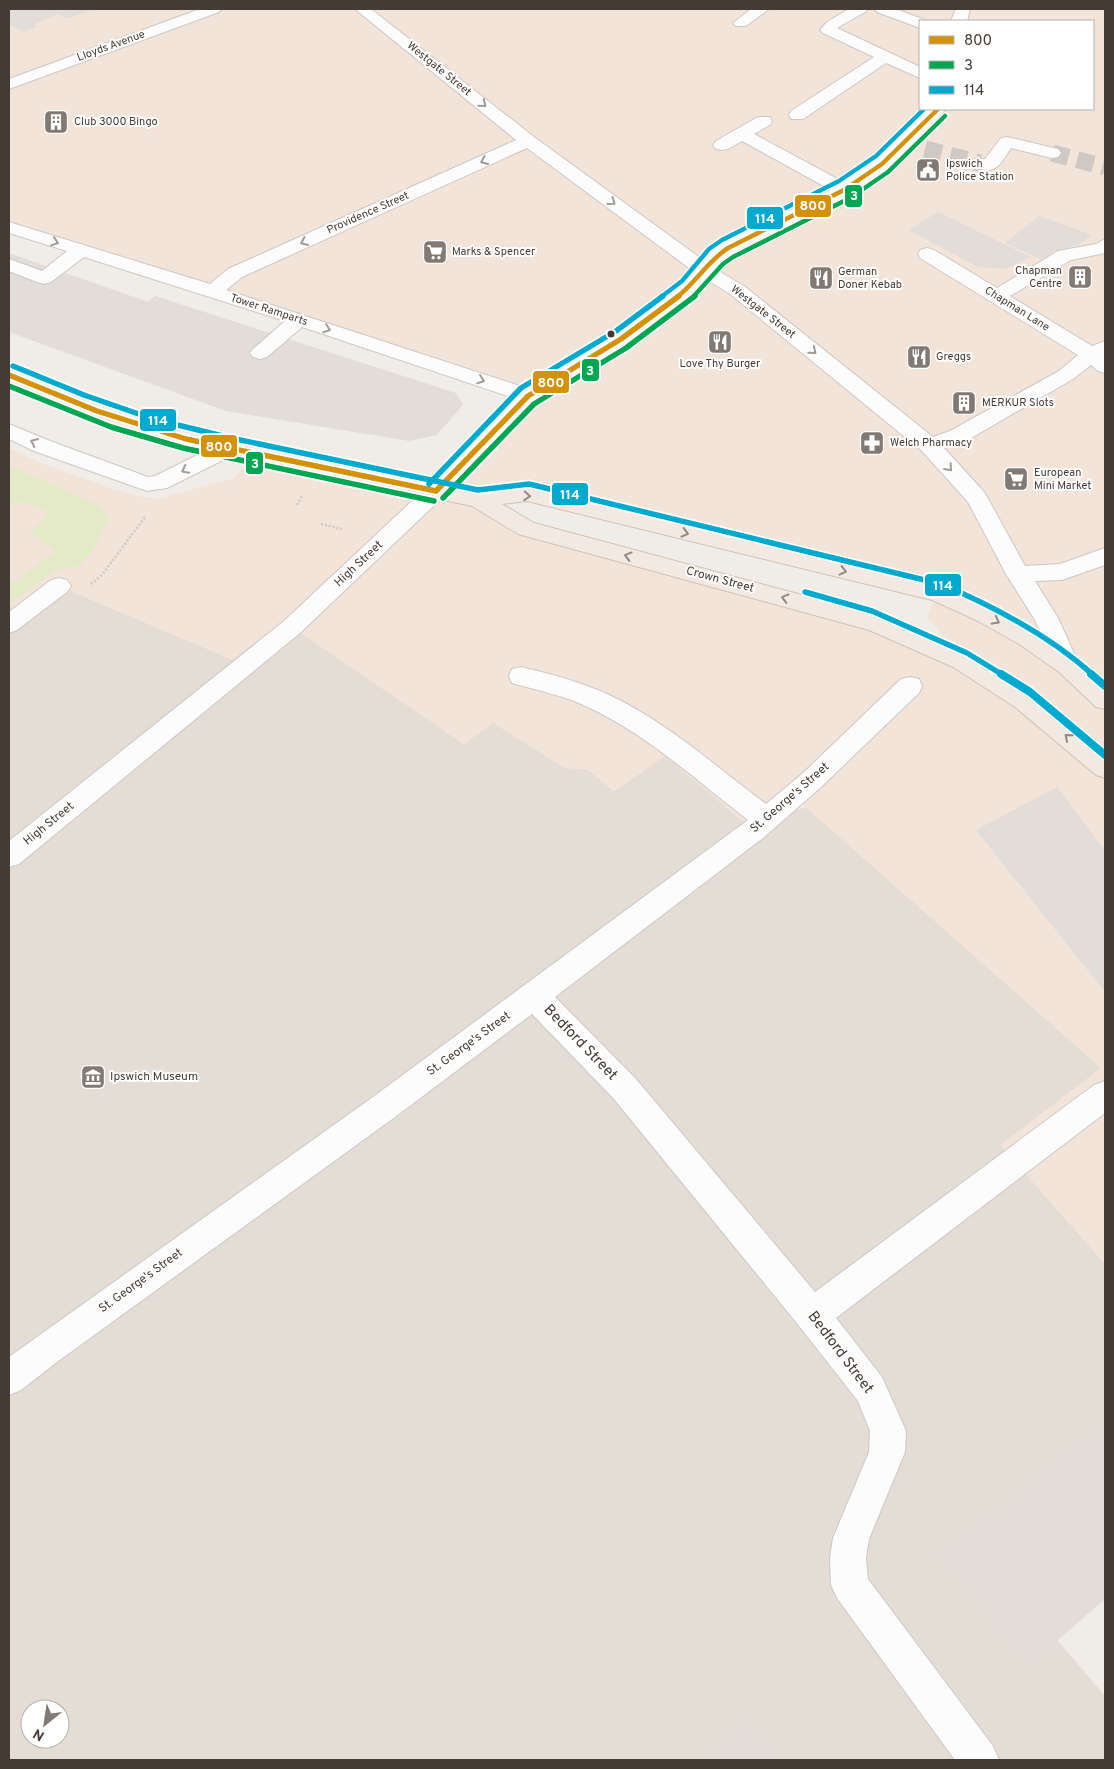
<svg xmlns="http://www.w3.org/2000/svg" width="1114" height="1769" font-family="Overpass,sans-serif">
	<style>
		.residential { fill: #e4ddd5; fill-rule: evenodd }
		.commercial { fill: #f3e4da; fill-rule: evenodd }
		.green { fill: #e4eac7 }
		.parking { fill: #e2ddd9 }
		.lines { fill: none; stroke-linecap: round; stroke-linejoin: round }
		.minor-tunnel { stroke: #cec9c4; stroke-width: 17; stroke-dasharray: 17 9; stroke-linecap: butt }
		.minor-casing { stroke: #ccc8c4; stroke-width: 2 }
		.major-casing { stroke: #d2c3b5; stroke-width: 2 }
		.path { stroke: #cecac6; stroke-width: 2.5; stroke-dasharray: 2 2; stroke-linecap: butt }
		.minor { fill: #fdfcfc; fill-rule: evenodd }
		.major { fill: #f1e9e2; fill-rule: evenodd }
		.bus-1-far1-casing { stroke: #fff; stroke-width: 7 }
		.bus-1-casing { stroke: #fff; stroke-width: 9 }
		.bus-2-far1-casing { stroke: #fff; stroke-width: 7 }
		.bus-2-casing { stroke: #fff; stroke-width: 9 }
		.bus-3-far2-casing { stroke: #fff; stroke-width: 7 }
		.bus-3-far1-casing { stroke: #fff; stroke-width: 9 }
		.bus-3-casing { stroke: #fff; stroke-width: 11 }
		.bus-1-far1 { stroke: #d4910a; stroke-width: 4.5 }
		.bus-1 { stroke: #d4910a; stroke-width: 5.5 }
		.bus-2-far1 { stroke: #00a651; stroke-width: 4.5 }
		.bus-2 { stroke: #00a651; stroke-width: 5.5 }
		.bus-3-far2 { stroke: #00a9ce; stroke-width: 4.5 }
		.bus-3-far1 { stroke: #00a9ce; stroke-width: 5.5 }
		.bus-3 { stroke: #00a9ce; stroke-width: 8 }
		.oneway { stroke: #a29c98 }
		.oneway2 { stroke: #938982 }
		.bus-dot { fill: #463b34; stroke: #fff; stroke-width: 2 }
		.labels { text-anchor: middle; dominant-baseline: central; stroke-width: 4; stroke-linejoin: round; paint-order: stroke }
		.far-street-label { font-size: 11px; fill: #463b34; stroke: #fff }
		.far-poi-label { font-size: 11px; fill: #463b34; stroke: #fff; text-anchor: start }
		.street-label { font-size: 12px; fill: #463b34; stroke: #fff }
		.poi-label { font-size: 12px; fill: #463b34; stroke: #fff; text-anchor: start }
		.near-street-label { font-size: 15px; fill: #463b34; stroke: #fff }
		.line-badge { stroke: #fff; stroke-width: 2 }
		.badge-label { font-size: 14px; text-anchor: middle; font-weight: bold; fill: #fff }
	</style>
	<rect width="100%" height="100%" fill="#f0ece8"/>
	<path class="residential" d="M59,586L245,665L292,627L464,744L493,722L565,768L587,769L614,791L665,756L754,830L766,819L810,806L1102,1069L1001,1145L1105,1264V1425L1052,1634L1105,1696V1760H9V624ZM30,1709H60V1739H30Z"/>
	<path class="commercial" d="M9,9H1105V347L1091,354L1105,367V1264L1000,1145L1101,1068L793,796L754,830L665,756L614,791L587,769L565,768L493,723L464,744L292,627L245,665L59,586L9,624V448L41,463L107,487L137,496L157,499L235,478L252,453L436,491L528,397L299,319L9,227ZM920,21H1093V109H920ZM527,494L937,594L927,616L961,660L869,620L526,529L479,500Z"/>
	<path class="green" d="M9,465L98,505L109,518L93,551L79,566L56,570L9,605V585L54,552L30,532L41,522L47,512L34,505L19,502L9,508Z"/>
	<path class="parking" d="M9,9H95L66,19L58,14L34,24L36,27L23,32L9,25Z
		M938,212L1031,257L1007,269L978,267L909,230Z
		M1039,216L1092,235L1079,244L1053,252L1042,260L1005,243Z
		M9,253L148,302L155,296L456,393L463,405L437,435L409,441L226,411L9,332Z
		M1057,787L1105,851V992L976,830Z
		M1105,1421V1599L1028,1666L939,1556Z
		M746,1714L781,1760H701Z"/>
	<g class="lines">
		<path class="minor-tunnel" d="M925,149L980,163
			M1052,153L1105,167"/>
		<defs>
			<path id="minor" d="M200,9H222L219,12L9,89V79Z
				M355,9H371L534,137L703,260L709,252L721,244L831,190L742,141L728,149L722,150L716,149L713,145L716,141L758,117H770L772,121L770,125L754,134L843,182L876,160L929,109H946L888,168L850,194L735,252L723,260L715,269L744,286L933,437L950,431L1059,371L1078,355L920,258L918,254L920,250L927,248L934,250L997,288L1058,251L1096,244L1105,239V253L1071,260L1010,296L1092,346L1105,341V373L1098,371L1091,365L1073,379L966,441L944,448L985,493L1025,566L1060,564L1105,548V565L1062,580L1035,581L1058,618L1079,664L1076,670L1067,673L1058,670L1035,620L1006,574L968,502L922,451L730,294L706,279L696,292L628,343L535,401L444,496L300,633L19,864L9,867V841L284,621L428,486L514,398L302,327L267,357L260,359L253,357L250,353L253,349L285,321L84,257L51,282L44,284L37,282L9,271V259L42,271L67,251L9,233V222L210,284L228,269L516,140ZM527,148L693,271C653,318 579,356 526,388L226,290L242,277Z
				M751,9H769L746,26H736L733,23Z
				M849,9H868L865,12L837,28L920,67V78L886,63L803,119H791L789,115L791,111L874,57L823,33L820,30L827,22Z
				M874,9H896L927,21H920V28L877,12Z
				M956,9H970L967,21H951Z
				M1007,137L1058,149L1061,153L1058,157L1052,158L1011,148C1003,160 997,174 981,169C976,168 974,167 971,163L974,159H985L1001,138Z
				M9,424L50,441L148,477L155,476L221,443L229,441L237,443L240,448L237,453L167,488L147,491L34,451L9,439Z
				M59,578L67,580L71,586L67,592L17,630L9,633V612L51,580Z
				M521,667C551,674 581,682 609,695C667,722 715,766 766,804L802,774L901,679L910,677L919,679L922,686L919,693L820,788L763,838L555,997L636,1079L815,1292L1094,1085L1105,1081V1113L836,1318L882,1377L906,1431L905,1452L869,1539L866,1558L868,1579L993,1746L999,1760H955L837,1598L831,1585L830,1558L833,1538L869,1452L870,1431L858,1401L800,1327L614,1099L532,1014L395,1117L57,1362L21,1390L9,1395V1357L373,1097L748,820C697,781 650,737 592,709C567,696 539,691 512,683L509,676L512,669Z"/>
			<path id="major" d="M9,369L156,424L229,441L478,493L527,487L946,587L993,608L1036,632L1076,660L1105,685V709L1096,707L1059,672L1019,644L976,620L932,600L527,501L502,504L534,523L884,617L971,655L1033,693L1105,753V778L1096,775L1015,707L953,667L869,630L518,534L472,506L229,455L143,434L73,409L9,382Z"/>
		</defs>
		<use href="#minor" class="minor-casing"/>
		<use href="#major" class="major-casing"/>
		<path class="path" d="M297,505L302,496
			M321,524L342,529
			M91,584L102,575L145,517"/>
		<use href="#minor" class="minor"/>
		<use href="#major" class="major"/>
		<defs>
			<path id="bus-1-far1" d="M677,297C696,282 708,261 728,248L844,190L882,164L938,109"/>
			<path id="bus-1" d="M9,375L97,411L186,439L436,491
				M436,491L528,396L621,339L679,296"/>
			<path id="bus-2-far1" d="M693,297L723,264L733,257L850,198L888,172L945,116"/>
			<path id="bus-2" d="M9,386L111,427L183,448L434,501
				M443,498L534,404L626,348L695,296"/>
			<path id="bus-3-far2" d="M661,297L682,281L709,249L722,240L839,181L876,156L924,109"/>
			<path id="bus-3-far1" d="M13,366L84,395L153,419L231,438L478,490L529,484L941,584C995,607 1049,635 1093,675
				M429,484L521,388L616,331L663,296
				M805,592L872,611L967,653L1003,675"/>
			<path id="bus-3" d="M1001,674L1030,692L1105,755
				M1091,674L1105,686"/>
		</defs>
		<use href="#bus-1-far1" class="bus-1-far1-casing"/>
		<use href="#bus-1" class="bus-1-casing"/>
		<use href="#bus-2-far1" class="bus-2-far1-casing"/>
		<use href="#bus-2" class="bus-2-casing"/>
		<use href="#bus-3-far2" class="bus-3-far2-casing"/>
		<use href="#bus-3-far1" class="bus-3-far1-casing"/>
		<use href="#bus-3" class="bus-3-casing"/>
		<use href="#bus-1-far1" class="bus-1-far1"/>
		<use href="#bus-1" class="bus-1"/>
		<use href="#bus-2-far1" class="bus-2-far1"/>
		<use href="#bus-2" class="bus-2"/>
		<use href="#bus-3-far2" class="bus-3-far2"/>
		<use href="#bus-3-far1" class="bus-3-far1"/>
		<use href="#bus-3" class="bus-3"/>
	</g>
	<defs><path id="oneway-chevron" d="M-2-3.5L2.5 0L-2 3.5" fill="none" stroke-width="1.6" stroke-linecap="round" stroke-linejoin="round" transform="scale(1.25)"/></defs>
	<g class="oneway">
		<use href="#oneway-chevron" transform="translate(483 104) rotate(39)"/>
		<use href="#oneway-chevron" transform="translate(484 161) rotate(156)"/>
		<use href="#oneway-chevron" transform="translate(612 202) rotate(36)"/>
		<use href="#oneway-chevron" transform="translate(55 242) rotate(18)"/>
		<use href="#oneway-chevron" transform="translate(304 242) rotate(156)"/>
		<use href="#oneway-chevron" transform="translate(327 329) rotate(19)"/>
		<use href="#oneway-chevron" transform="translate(813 351) rotate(39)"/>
		<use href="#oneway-chevron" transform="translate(481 380) rotate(19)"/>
		<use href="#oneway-chevron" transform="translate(34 442) rotate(-155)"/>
		<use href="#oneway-chevron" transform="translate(949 468) rotate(48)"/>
		<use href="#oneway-chevron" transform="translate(185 470) rotate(153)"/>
	</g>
	<g class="oneway2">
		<use href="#oneway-chevron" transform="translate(527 496) rotate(4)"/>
		<use href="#oneway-chevron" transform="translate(685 533) rotate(14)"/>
		<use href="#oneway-chevron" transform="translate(628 556) rotate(-165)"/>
		<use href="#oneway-chevron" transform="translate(843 571) rotate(13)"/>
		<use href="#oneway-chevron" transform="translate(785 598) rotate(-165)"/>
		<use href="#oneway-chevron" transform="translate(996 621) rotate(29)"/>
		<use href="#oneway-chevron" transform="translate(1068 737) rotate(-140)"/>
	</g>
	<defs>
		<symbol id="building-square" viewBox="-11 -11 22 22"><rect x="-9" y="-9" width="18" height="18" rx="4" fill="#827973" stroke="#fff"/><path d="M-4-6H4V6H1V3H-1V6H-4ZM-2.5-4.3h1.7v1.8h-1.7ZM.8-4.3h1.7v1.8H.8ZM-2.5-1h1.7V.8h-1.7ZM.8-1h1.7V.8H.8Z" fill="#fff"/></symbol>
		<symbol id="civic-square" viewBox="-11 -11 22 22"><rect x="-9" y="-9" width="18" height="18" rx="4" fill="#827973" stroke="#fff"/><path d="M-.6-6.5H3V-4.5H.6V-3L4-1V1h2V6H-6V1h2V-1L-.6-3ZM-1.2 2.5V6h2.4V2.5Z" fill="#fff"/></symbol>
		<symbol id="supermarket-square" viewBox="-11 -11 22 22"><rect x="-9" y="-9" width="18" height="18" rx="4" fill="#827973" stroke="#fff"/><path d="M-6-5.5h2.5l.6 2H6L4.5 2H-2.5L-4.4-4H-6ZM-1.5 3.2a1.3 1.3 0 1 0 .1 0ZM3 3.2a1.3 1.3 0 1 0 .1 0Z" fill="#fff"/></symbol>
		<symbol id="restaurant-square" viewBox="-11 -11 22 22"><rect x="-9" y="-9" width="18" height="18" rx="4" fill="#827973" stroke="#fff"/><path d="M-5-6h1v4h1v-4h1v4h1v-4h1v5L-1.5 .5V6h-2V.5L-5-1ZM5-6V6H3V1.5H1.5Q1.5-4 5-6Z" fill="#fff"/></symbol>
		<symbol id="pharmacy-square" viewBox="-11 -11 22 22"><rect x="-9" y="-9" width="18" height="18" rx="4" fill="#827973" stroke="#fff"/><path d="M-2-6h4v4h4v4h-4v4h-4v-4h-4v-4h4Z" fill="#fff"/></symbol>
		<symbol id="museum-square" viewBox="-11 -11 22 22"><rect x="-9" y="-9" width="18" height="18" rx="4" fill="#827973" stroke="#fff"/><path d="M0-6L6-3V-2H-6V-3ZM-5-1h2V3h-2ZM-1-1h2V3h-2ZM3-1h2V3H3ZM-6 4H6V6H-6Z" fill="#fff"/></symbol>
	</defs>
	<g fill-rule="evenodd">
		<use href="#building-square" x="42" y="108" width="28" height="28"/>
		<use href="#civic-square" x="914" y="156" width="28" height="28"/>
		<use href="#supermarket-square" x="421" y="238" width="28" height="28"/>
		<use href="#building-square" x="1066" y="263" width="28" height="28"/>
		<use href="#restaurant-square" x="807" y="264" width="28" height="28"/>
		<use href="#restaurant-square" x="706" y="328" width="28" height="28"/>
		<use href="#restaurant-square" x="905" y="343" width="28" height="28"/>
		<use href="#building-square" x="950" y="389" width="28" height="28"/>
		<use href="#pharmacy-square" x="858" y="429" width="28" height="28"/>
		<use href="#supermarket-square" x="1002" y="465" width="28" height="28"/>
		<use href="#museum-square" x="79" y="1063" width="28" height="28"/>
	</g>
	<circle class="bus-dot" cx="611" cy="334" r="4.5"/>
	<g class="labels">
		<g class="far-street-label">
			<text transform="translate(111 46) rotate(-20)">Lloyds Avenue</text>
			<text transform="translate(439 69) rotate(39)">Westgate Street</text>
			<text transform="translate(368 213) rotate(-24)">Providence Street</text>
			<text transform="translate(1017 309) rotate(32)">Chapman Lane</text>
			<text transform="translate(269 310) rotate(18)">Tower Ramparts</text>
			<text transform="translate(763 312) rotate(38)">Westgate Street</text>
		</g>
		<g class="far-poi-label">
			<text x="74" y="122">Club 3000 Bingo</text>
			<text x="946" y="164">Ipswich<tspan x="946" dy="13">Police Station</tspan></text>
			<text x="452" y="252">Marks &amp; Spencer</text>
			<text x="1062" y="271" text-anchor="end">Chapman<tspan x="1062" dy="13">Centre</tspan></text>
			<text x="838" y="272">German<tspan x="838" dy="13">Doner Kebab</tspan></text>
			<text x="936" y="357">Greggs</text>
			<text x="720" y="364" text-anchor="middle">Love Thy Burger</text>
			<text x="982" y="403">MERKUR Slots</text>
			<text x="890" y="443">Welch Pharmacy</text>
			<text x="1034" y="473">European<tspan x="1034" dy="13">Mini Market</tspan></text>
		</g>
		<g class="street-label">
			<text transform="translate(359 564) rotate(-43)">High Street</text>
			<text transform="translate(720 580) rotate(15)">Crown Street</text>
			<text transform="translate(790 798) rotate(-41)">St. George's Street</text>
			<text transform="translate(49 824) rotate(-39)">High Street</text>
			<text transform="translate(469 1044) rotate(-36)">St. George's Street</text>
			<text transform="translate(141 1281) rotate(-36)">St. George's Street</text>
		</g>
		<g class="poi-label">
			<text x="110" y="1077">Ipswich Museum</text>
		</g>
		<g class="near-street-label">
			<text transform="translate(580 1043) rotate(46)">Bedford Street</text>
			<text transform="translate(840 1353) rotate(53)">Bedford Street</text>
		</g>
	</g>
	<g class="line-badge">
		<rect x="844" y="184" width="19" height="24" rx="5" fill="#00a651"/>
		<rect x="794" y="194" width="38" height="24" rx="5" fill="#d4910a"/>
		<rect x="746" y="206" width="38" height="24" rx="5" fill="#00a9ce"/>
		<rect x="581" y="358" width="19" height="24" rx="5" fill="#00a651"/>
		<rect x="532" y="370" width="38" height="24" rx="5" fill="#d4910a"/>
		<rect x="139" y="408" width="38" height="24" rx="5" fill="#00a9ce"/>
		<rect x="200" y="434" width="38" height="24" rx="5" fill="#d4910a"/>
		<rect x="245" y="451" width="19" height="24" rx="5" fill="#00a651"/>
		<rect x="551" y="482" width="38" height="24" rx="5" fill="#00a9ce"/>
		<rect x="924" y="573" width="38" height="24" rx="5" fill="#00a9ce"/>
	</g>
	<g class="badge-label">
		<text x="854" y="200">3</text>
		<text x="813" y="210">800</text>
		<text x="765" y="223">114</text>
		<text x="590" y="375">3</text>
		<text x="551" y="387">800</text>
		<text x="158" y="425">114</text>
		<text x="219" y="451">800</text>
		<text x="255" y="468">3</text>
		<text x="570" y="499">114</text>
		<text x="943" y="590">114</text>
	</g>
	<rect width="1114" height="1769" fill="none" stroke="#463b34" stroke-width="20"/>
	<rect x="919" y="20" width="175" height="90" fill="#ffffff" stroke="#b5b1ae"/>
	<rect x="929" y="36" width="25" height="8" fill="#d4910a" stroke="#b5b1ae"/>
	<text x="964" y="45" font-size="15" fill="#463b34">800</text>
	<rect x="929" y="61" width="25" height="8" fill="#00a651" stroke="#b5b1ae"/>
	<text x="964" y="70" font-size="15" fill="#463b34">3</text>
	<rect x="929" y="86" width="25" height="8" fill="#00a9ce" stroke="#b5b1ae"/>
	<text x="964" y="95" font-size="15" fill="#463b34">114</text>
	<g transform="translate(45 1724) rotate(210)"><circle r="24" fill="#ffffff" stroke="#b5b1ae"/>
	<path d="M0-4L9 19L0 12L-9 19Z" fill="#827973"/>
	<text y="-8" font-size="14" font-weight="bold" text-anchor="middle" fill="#463b34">N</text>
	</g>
</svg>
